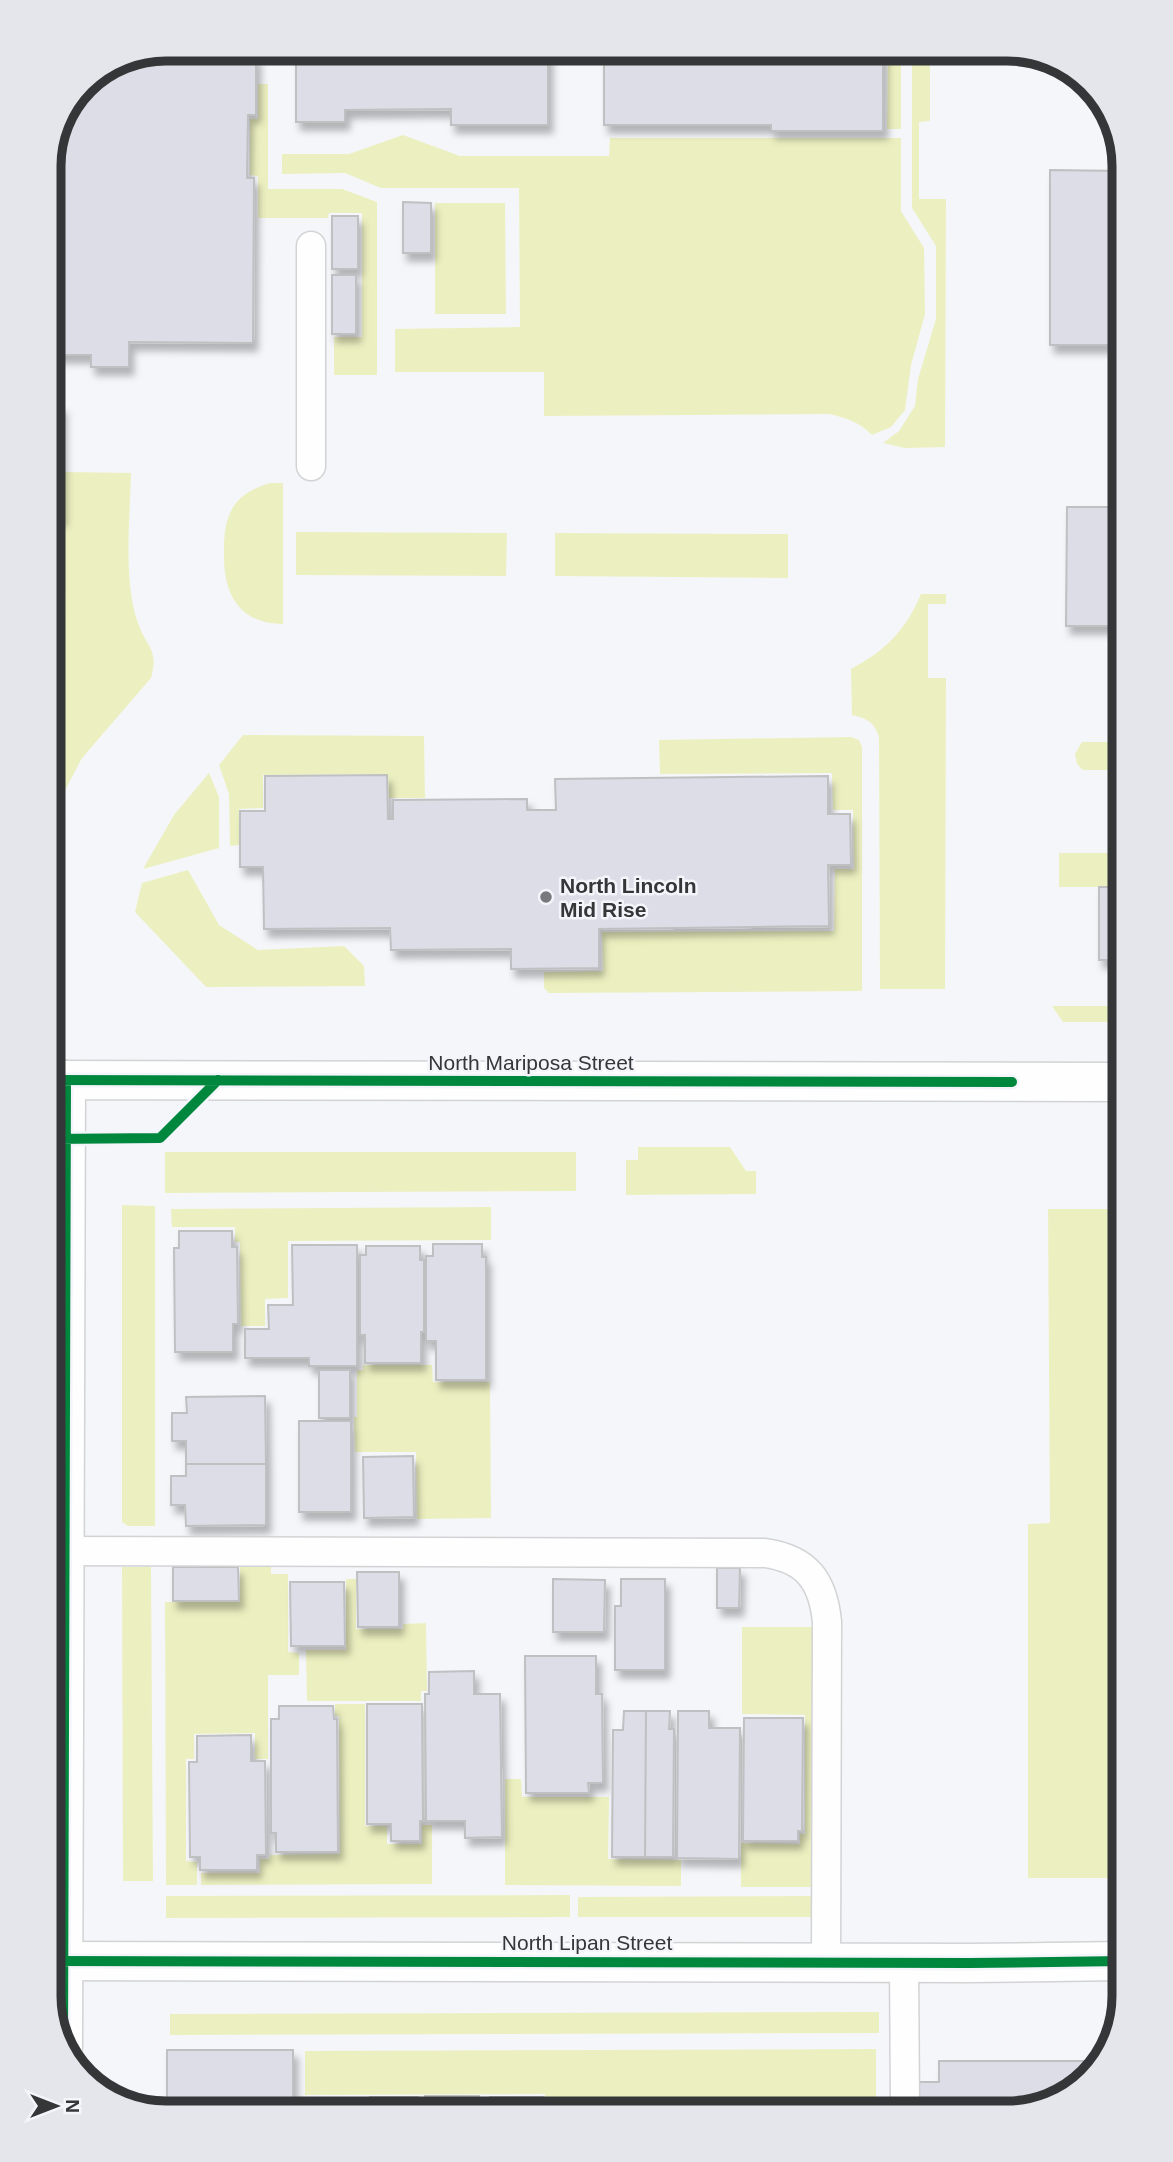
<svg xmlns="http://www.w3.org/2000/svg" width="1173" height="2162" font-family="Arial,sans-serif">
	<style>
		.green { fill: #ecf0c0 }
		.building { fill: #dcdde6; stroke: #bfc0c2; stroke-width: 2; filter: url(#shadow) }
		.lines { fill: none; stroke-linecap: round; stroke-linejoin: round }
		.service-casing { stroke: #d2d3d5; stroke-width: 31 }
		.minor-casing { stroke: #d2d3d5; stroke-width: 41 }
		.tertiary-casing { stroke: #d2d3d5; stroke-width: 41 }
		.service { stroke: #fefefe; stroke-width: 28 }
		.minor { stroke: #fefefe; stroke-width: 38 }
		.tertiary { stroke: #fefefe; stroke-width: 38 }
		.cycleway-casing { stroke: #f4f5fb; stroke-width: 15 }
		.cycleway { stroke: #00873e; stroke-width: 10 }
		.poi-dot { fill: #78797c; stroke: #f4f5fb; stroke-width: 2.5 }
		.labels { text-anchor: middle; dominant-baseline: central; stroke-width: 5; stroke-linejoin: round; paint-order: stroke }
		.poi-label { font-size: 21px; font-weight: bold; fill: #353638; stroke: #f4f5fb; text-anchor: start }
		.street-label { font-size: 21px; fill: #353638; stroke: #f4f5fb }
		.rim { fill: none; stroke: #353638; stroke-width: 9 }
	</style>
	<defs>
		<filter id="shadow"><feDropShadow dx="4.5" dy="8" stdDeviation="3.5" flood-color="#0004"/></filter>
	</defs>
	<rect width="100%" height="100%" fill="#f5f6fa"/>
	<path class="green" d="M888,50H901V129H887Z
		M912,50H930V121L919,122V199H946L945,447L905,448L883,443L899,431L915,406L918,379L936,319V246L912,208Z
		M258,84H268V189H342L377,202V375H334V337H362V213H329L328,218H258V176L250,175V119H258Z
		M403,135L460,156H609L610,138H901V211L924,248L925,314L911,365L905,410L891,427L872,435C859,422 847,418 829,414L544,416V372H395V329L520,327L519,188H381L345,173L282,174V154H349Z
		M435,203H505L506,314H435Z
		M65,472L131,473C130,517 123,582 138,623C147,649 159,648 151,678L82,758L49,821V614L58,613L59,523H64Z
		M271,483H283V624C241,624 224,596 224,557C223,518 230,494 271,483Z
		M296,532L507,533L506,576L296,575Z
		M555,533L788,534V578L555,576Z
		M921,594H946V604H928V678H946L945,989H880L879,737C874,722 868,719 852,715L851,669C885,651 906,630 921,594Z
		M243,735L424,736L425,798H389L388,774L263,775V808L239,809V845L230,846L229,794L219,765Z
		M851,737L859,740L862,747V991L549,993L544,988V972L603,971L602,932L834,931L835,869H854L853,810H833L832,773L660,774L659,740Z
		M1082,742H1124V770H1083L1077,764L1075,754Z
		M209,773L219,797V848L143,869L174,815Z
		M1059,853H1124V887H1059Z
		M188,870L219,925L258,950L344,946L364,966L365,986L206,987L135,912L142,883Z
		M1052,1006H1124V1022H1063Z
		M638,1147H730L746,1171H756V1194L626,1195V1160H638Z
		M165,1152H576V1191L165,1193Z
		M122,1205L155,1206V1526H128L122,1522Z
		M491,1207V1240L288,1241V1298L265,1299V1326H241L240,1242H235V1227H172L171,1209Z
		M1048,1209H1124V1878H1028V1524L1050,1523Z
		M363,1365H432L433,1382H490L491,1518L417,1519L416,1452H355L354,1417H357V1370H363Z
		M240,1564H271V1574H288V1652L299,1653V1675H268V1759H255V1733L194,1734V1759H186V1861L197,1862V1885H166L165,1602H240Z
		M122,1567H151L153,1881H123Z
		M346,1579H356V1629H403V1624L426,1623L427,1691H421V1701H307L306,1650H346Z
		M742,1627H817L816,1887H741V1843L800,1844V1834H805V1715L742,1714Z
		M335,1704H365V1826H387V1844H422V1825H432V1884L201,1885V1873H260V1859H269L270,1855L340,1854L339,1716H335Z
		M505,1779H521L522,1797H609L608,1859L681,1860V1886L505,1885Z
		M570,1895V1917L166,1918V1896Z
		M812,1896V1917H578V1897Z
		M879,2012V2033L170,2035V2014Z
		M876,2049V2106H852V2097H812V2106L613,2108V2103H554L553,2109H546L545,2094L305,2095V2051Z"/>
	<path class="building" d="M883,51V131H771V125H604V53Z
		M548,54V125H451V109L345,110V122H296V56Z
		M256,56V115H248L247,178H254L253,343L129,342V367H91V355H49V159L84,83L122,58Z
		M1050,170L1124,171V345H1050Z
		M403,202L431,203V253H403Z
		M332,216H358V269H332Z
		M332,275H356V334H332Z
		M49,405H62V518H55L54,608H49Z
		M1067,507H1124V626H1066Z
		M387,775L388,819H393V800L527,799V810H556L555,779L828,776V814H850L851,865H828L829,926L599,929V968L511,969V949L391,950L390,928L264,929L263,867H240V811H265V776Z
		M1099,887H1124V960H1099Z
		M179,1231H232V1247H237L238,1324H233V1352H175L174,1248H179Z
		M433,1244H482V1257H486V1380H436V1341H426V1256H433Z
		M292,1245H357V1366H309V1358H245V1329H269L268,1305H293Z
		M366,1246H420V1260H424V1332H421V1363H365V1335H360V1255H366Z
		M319,1370H350V1418H319Z
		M265,1396L266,1464H186V1441H172V1413H187L186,1397Z
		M299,1421H351V1512H299Z
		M413,1456L414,1517L364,1518L363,1457Z
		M186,1464H266V1525L186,1526L185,1505H171V1476H186Z
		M173,1567H238L239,1601H173Z
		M717,1568H740L739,1608H717Z
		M357,1572H399V1627H358Z
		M553,1579L605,1580L604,1632H553Z
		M621,1579H665V1670H615V1606H621Z
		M290,1582H344L345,1646H291Z
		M525,1656H596V1694H602L603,1783H588L589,1793H526Z
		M474,1671V1694H500L502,1837L465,1838V1821H426L425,1694H429V1672Z
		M367,1704H422L423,1821H420V1841H391V1824H367Z
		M279,1706H333L334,1719H337L338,1852H276V1833H271V1719H279Z
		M624,1711H646L645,1857H612L613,1730H623Z
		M646,1711H670L669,1729H674L673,1857H645Z
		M678,1711H709V1728H740L739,1859L677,1858Z
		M744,1718H803L802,1831H798V1841H743Z
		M251,1735V1761H265L266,1855H257V1870H200V1857H190L189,1762H197V1736Z
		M167,2050H293V2105H282V2112L167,2113Z
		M939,2061H1104L1052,2104L914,2105V2082H939Z
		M425,2096H479V2110H425Z
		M370,2097H418V2110L370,2111Z
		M490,2097H543V2109H490Z
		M815,2101H847V2106H815Z"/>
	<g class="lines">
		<defs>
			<path id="service" d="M311,246V466
				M49,1551L765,1553C807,1559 823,1581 827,1622L826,1962
				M904,1962L905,2105"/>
			<path id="minor" d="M49,1961L970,1963L1124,1961"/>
			<path id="tertiary" d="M49,1080L1124,1082
				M63,2047L66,1080"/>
		</defs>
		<use href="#service" class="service-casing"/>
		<use href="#minor" class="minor-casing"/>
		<use href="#tertiary" class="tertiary-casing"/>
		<use href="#service" class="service"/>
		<use href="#minor" class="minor"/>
		<use href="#tertiary" class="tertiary"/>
		<defs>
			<path id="cycleway" d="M49,1080L1012,1082
				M49,1139L160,1138L218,1080
				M49,1961L970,1963L1124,1961
				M63,2047L66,1080"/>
		</defs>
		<use href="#cycleway" class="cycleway-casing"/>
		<use href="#cycleway" class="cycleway"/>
	</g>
	<circle class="poi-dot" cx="546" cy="897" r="7"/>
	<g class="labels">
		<g class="poi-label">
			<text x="560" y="885">North Lincoln<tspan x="560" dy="24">Mid Rise</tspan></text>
		</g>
		<g class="street-label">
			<text x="531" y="1062">North Mariposa Street</text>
			<text x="587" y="1942">North Lipan Street</text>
		</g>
	</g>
	<path d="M0 0H1173V2162H0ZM166 61H1007A105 105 0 0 1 1112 166V1996A105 105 0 0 1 1007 2101H166A105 105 0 0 1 61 1996V166A105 105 0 0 1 166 61Z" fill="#e5e6eb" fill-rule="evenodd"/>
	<path class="rim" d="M166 61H1007A105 105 0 0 1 1112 166V1996A105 105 0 0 1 1007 2101H166A105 105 0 0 1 61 1996V166A105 105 0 0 1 166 61Z"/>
	<g transform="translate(56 2106) rotate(90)" stroke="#f4f5fb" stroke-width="5" paint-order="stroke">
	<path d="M0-5L12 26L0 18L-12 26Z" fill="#353638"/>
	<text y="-10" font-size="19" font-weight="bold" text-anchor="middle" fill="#353638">N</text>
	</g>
</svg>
